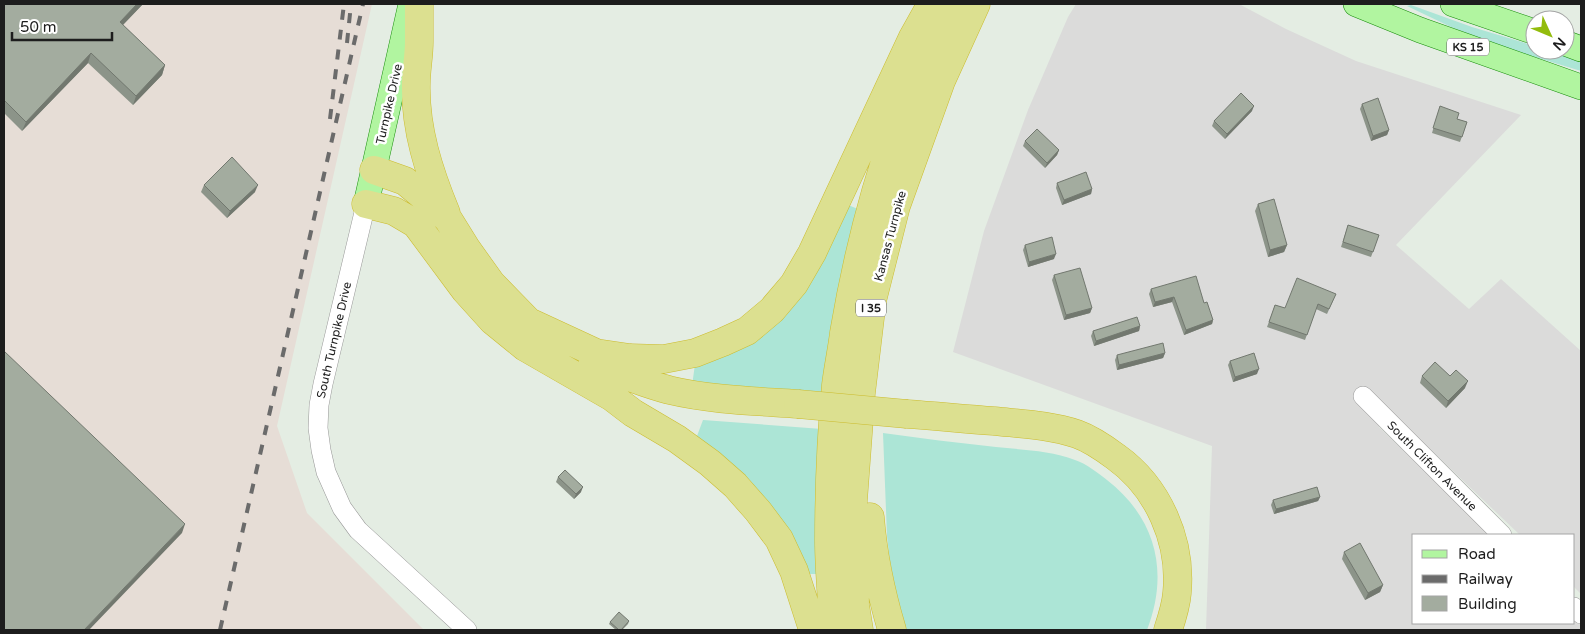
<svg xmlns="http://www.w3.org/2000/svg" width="1585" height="634" font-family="'Varela Round',sans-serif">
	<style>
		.residential { fill: #dbdbda }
		.industrial { fill: #e6ddd6 }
		.grass { fill: #ace5d6 }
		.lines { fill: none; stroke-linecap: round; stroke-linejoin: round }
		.minor-casing { stroke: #979797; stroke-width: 20 }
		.major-casing { stroke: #168c0a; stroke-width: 26 }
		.highway-casing { stroke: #ccbc2f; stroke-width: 29 }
		.minor { stroke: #fff; stroke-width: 19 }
		.major { stroke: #b1f5a0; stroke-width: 25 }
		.highway { stroke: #dce090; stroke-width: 28 }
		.rail { stroke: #6b6b6b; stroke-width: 4; stroke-dasharray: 10 10; stroke-linecap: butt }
		.highway-bridge-casing { stroke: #ccbc2f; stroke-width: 29; stroke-linecap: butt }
		.highway-bridge { stroke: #dce090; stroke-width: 28 }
		.wall { fill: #8c9489 }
		.shaded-wall { fill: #72786f }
		.building { fill: #a3ac9f; stroke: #72786f }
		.labels { text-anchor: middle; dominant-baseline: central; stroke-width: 5; stroke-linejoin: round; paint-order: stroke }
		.shield { fill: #fff; stroke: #616161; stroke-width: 1 }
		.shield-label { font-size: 11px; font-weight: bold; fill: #1d1d1d }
		.street-label { font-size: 12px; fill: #1d1d1d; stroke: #fff }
	</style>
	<rect width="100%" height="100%" fill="#e4ede3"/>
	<path class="residential" d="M1076,4H1239L1286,29L1356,61L1521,115L1396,245L1469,309L1501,279L1581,351V594L1574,587V535H1520L1392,413L1379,427L1492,535H1414V623H1574V613L1581,620V630H1206L1212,446L953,352L984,231L1028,110L1068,17Z"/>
	<path class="industrial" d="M4,4H372L277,426L307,513L424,630H4Z"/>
	<path class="grass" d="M1411,5L1472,27L1535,46V50H1548L1581,60V71L1498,46L1451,27L1407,6Z
		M846,204L860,210L825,402L692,386L695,364L727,354Z
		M703,420L822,429L819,574H804L694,444Z
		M883,433C920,438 958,443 996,447C1022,450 1050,450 1075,460C1087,464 1098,473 1107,480C1157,519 1169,573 1147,630H906L892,580L887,536Z"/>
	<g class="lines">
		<defs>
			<path id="minor" d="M366,204L323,384L319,405L318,428L321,450L326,472L342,508L358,530L467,630
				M1363,396L1502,535
				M1574,607L1581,614"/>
			<path id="major" d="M1356,4L1420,30L1581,87
				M1453,4L1535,32
				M1565,43L1581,49
				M366,204L411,4"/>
			<path id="highway" d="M419,4C419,16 419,29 419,42C419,56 416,70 416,84C415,129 429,172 446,213
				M374,170L405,181L429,201L448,219L466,248L491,283L529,322L544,331
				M366,204L394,211L416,224L465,290L493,321L525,347L612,397L633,413L677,439L710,463L735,485L758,511L779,539L794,571L813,630
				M529,322L596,353L630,358L664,359L695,353L723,342L747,331L772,310L794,284L812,253L913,37L927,12
				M593,362C618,373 643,383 669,390C711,400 755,401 798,404
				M907,414C936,416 965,419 994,421C1022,424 1050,425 1077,434C1091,439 1104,448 1116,457C1158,487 1182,541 1177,593C1176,606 1172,618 1168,630
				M870,517C873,556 881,593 892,630
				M834,630C832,600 829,570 829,540C829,488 831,437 836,385C838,368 842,350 844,333C863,220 897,106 950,4
				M859,630L855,605L853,501L861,393L872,301L896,206L941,81L976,4"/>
		</defs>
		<use href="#minor" class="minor-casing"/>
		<use href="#major" class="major-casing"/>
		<use href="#highway" class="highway-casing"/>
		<use href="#minor" class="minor"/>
		<use href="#major" class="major"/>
		<use href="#highway" class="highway"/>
		<path class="rail" d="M347,43L351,4
			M330,119L344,4
			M220,630L363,4"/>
		<defs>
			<path id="highway-bridge" d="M798,404L907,414"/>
		</defs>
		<use href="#highway-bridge" class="highway-bridge-casing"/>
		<use href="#highway-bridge" class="highway-bridge"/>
	</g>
	<path class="wall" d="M4,4H143L123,25L165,65L162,75L133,105L88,63L22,131L4,113Z
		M1362,104L1389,130L1387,135L1371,141L1360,109Z
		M1440,106L1457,119L1467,122L1460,142L1432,133Z
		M1252,111L1225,139L1212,126L1214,121Z
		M1025,141L1059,150L1057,155L1045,168L1023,146Z
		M1057,183L1092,189L1091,194L1062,205L1056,188Z
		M204,185L255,192L227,218L201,192Z
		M1258,204L1287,245L1284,252L1268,257L1255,211Z
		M1348,225L1379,235L1371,257L1341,247Z
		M1025,245L1054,259L1028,267L1023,250Z
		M1054,275L1092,308L1090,313L1064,320L1052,280Z
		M1151,289L1204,303L1213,320L1212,324L1184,335L1172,302L1153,307L1149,294Z
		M1336,294L1327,314L1316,309L1305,340L1267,327L1275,305L1285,308Z
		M1140,326L1139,331L1094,346L1091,336L1093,331Z
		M1165,353L1163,358L1117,370L1115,360L1117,355Z
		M1230,361L1257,374L1233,382L1228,365Z
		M1422,376H1450L1465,388L1446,408L1420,383Z
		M558,477L581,492L574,499L556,482Z
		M1320,497L1318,501L1274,514L1271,505L1273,500Z
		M1344,552L1383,585L1380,592L1365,600L1342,559Z
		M629,621L628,624L622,630H616L609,624L610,622Z"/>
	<path class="shaded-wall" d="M137,4H143L116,32L120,22Z
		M91,53L88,63L22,131L26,122Z
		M165,65L162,75L133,105L136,96Z
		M1254,106L1252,111L1225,139L1227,134Z
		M1389,130L1387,135L1371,141L1373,136Z
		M1059,150L1057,155L1045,168L1047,163Z
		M258,185L255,192L227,218L230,211Z
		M1092,189L1091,194L1062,205L1064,200Z
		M1287,245L1284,252L1268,257L1270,250Z
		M1056,254L1054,259L1028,267L1029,262Z
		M1174,297L1172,302L1153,307L1155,302Z
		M1092,308L1090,313L1064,320L1066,315Z
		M1213,320L1212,324L1184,335L1186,330Z
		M1140,326L1139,331L1094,346L1096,341Z
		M1165,353L1163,358L1117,370L1119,365Z
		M1259,369L1257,374L1233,382L1235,377Z
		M1468,381L1465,388L1446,408L1448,401Z
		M583,487L581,492L574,499L576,494Z
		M1320,497L1318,501L1274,514L1276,509Z
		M185,524L182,533L89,630H84Z
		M1383,585L1380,592L1365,600L1368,593Z"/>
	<path class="building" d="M4,4H137L120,22L165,65L136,96L91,53L26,122L4,100Z
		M1241,93L1254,106L1227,134L1214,121Z
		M1378,98L1389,130L1373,136L1362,104Z
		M1440,106L1459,113L1457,119L1467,122L1462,137L1433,128Z
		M1037,129L1059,150L1047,163L1025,141Z
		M232,157L258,185L230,211L204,185Z
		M1086,172L1092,189L1064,200L1057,183Z
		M1274,199L1287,245L1270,250L1258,204Z
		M1348,225L1379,235L1373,252L1343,242Z
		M1052,237L1056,254L1029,262L1025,245Z
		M1080,268L1092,308L1066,315L1054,275Z
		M1196,276L1204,303L1207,302L1213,320L1186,330L1174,297L1155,302L1151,289Z
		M1297,278L1336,294L1329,309L1318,304L1307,335L1269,322L1275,305L1285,308Z
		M1137,317L1140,326L1096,341L1093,331Z
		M1163,343L1165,353L1119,365L1117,355Z
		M4,351L185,524L84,630H6L4,628Z
		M1254,353L1259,369L1235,377L1230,361Z
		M1435,362L1450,376L1456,370L1468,381L1448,401L1422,376Z
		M565,470L583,487L576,494L558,477Z
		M1317,487L1320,497L1276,509L1273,500Z
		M1360,543L1383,585L1368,593L1344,552Z
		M619,612L629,621L621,630H619L610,622Z"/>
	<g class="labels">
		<g class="shield">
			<rect x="1447" y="38.5" width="42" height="17" rx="4"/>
			<rect x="856" y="299.5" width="30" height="17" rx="4"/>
		</g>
		<g class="shield-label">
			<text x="1468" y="47">KS 15</text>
			<text x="871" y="308">I 35</text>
		</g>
		<g class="street-label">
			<text transform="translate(389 104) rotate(-77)">Turnpike Drive</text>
			<text transform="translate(890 236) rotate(-75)">Kansas Turnpike</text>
			<text transform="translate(334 340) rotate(-77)">South Turnpike Drive</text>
			<text transform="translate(1432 466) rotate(45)">South Clifton Avenue</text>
		</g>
	</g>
	<rect width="1585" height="634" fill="none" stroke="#1d1d1d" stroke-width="10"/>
	<rect x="1412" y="534" width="162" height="90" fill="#ffffff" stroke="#a5a5a5"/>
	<rect x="1422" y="550" width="25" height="8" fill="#b1f5a0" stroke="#a5a5a5"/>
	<text x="1458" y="559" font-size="15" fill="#1d1d1d">Road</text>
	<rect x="1422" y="575" width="25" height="8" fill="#6b6b6b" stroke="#a5a5a5"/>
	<text x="1458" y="584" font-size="15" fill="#1d1d1d">Railway</text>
	<rect x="1422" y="596" width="25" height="15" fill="#a3ac9f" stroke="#a5a5a5"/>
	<text x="1458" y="609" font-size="15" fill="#1d1d1d">Building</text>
	<g transform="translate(1550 35) rotate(134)"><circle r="24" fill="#ffffff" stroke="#a5a5a5"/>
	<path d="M0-4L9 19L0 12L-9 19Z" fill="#93bc0d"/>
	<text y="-8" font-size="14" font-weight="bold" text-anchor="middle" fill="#1d1d1d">N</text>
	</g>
	<path d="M12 32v8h100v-8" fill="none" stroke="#1d1d1d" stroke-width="2.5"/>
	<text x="20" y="32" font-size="15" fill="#1d1d1d" stroke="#ffffff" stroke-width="4" paint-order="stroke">50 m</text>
</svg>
